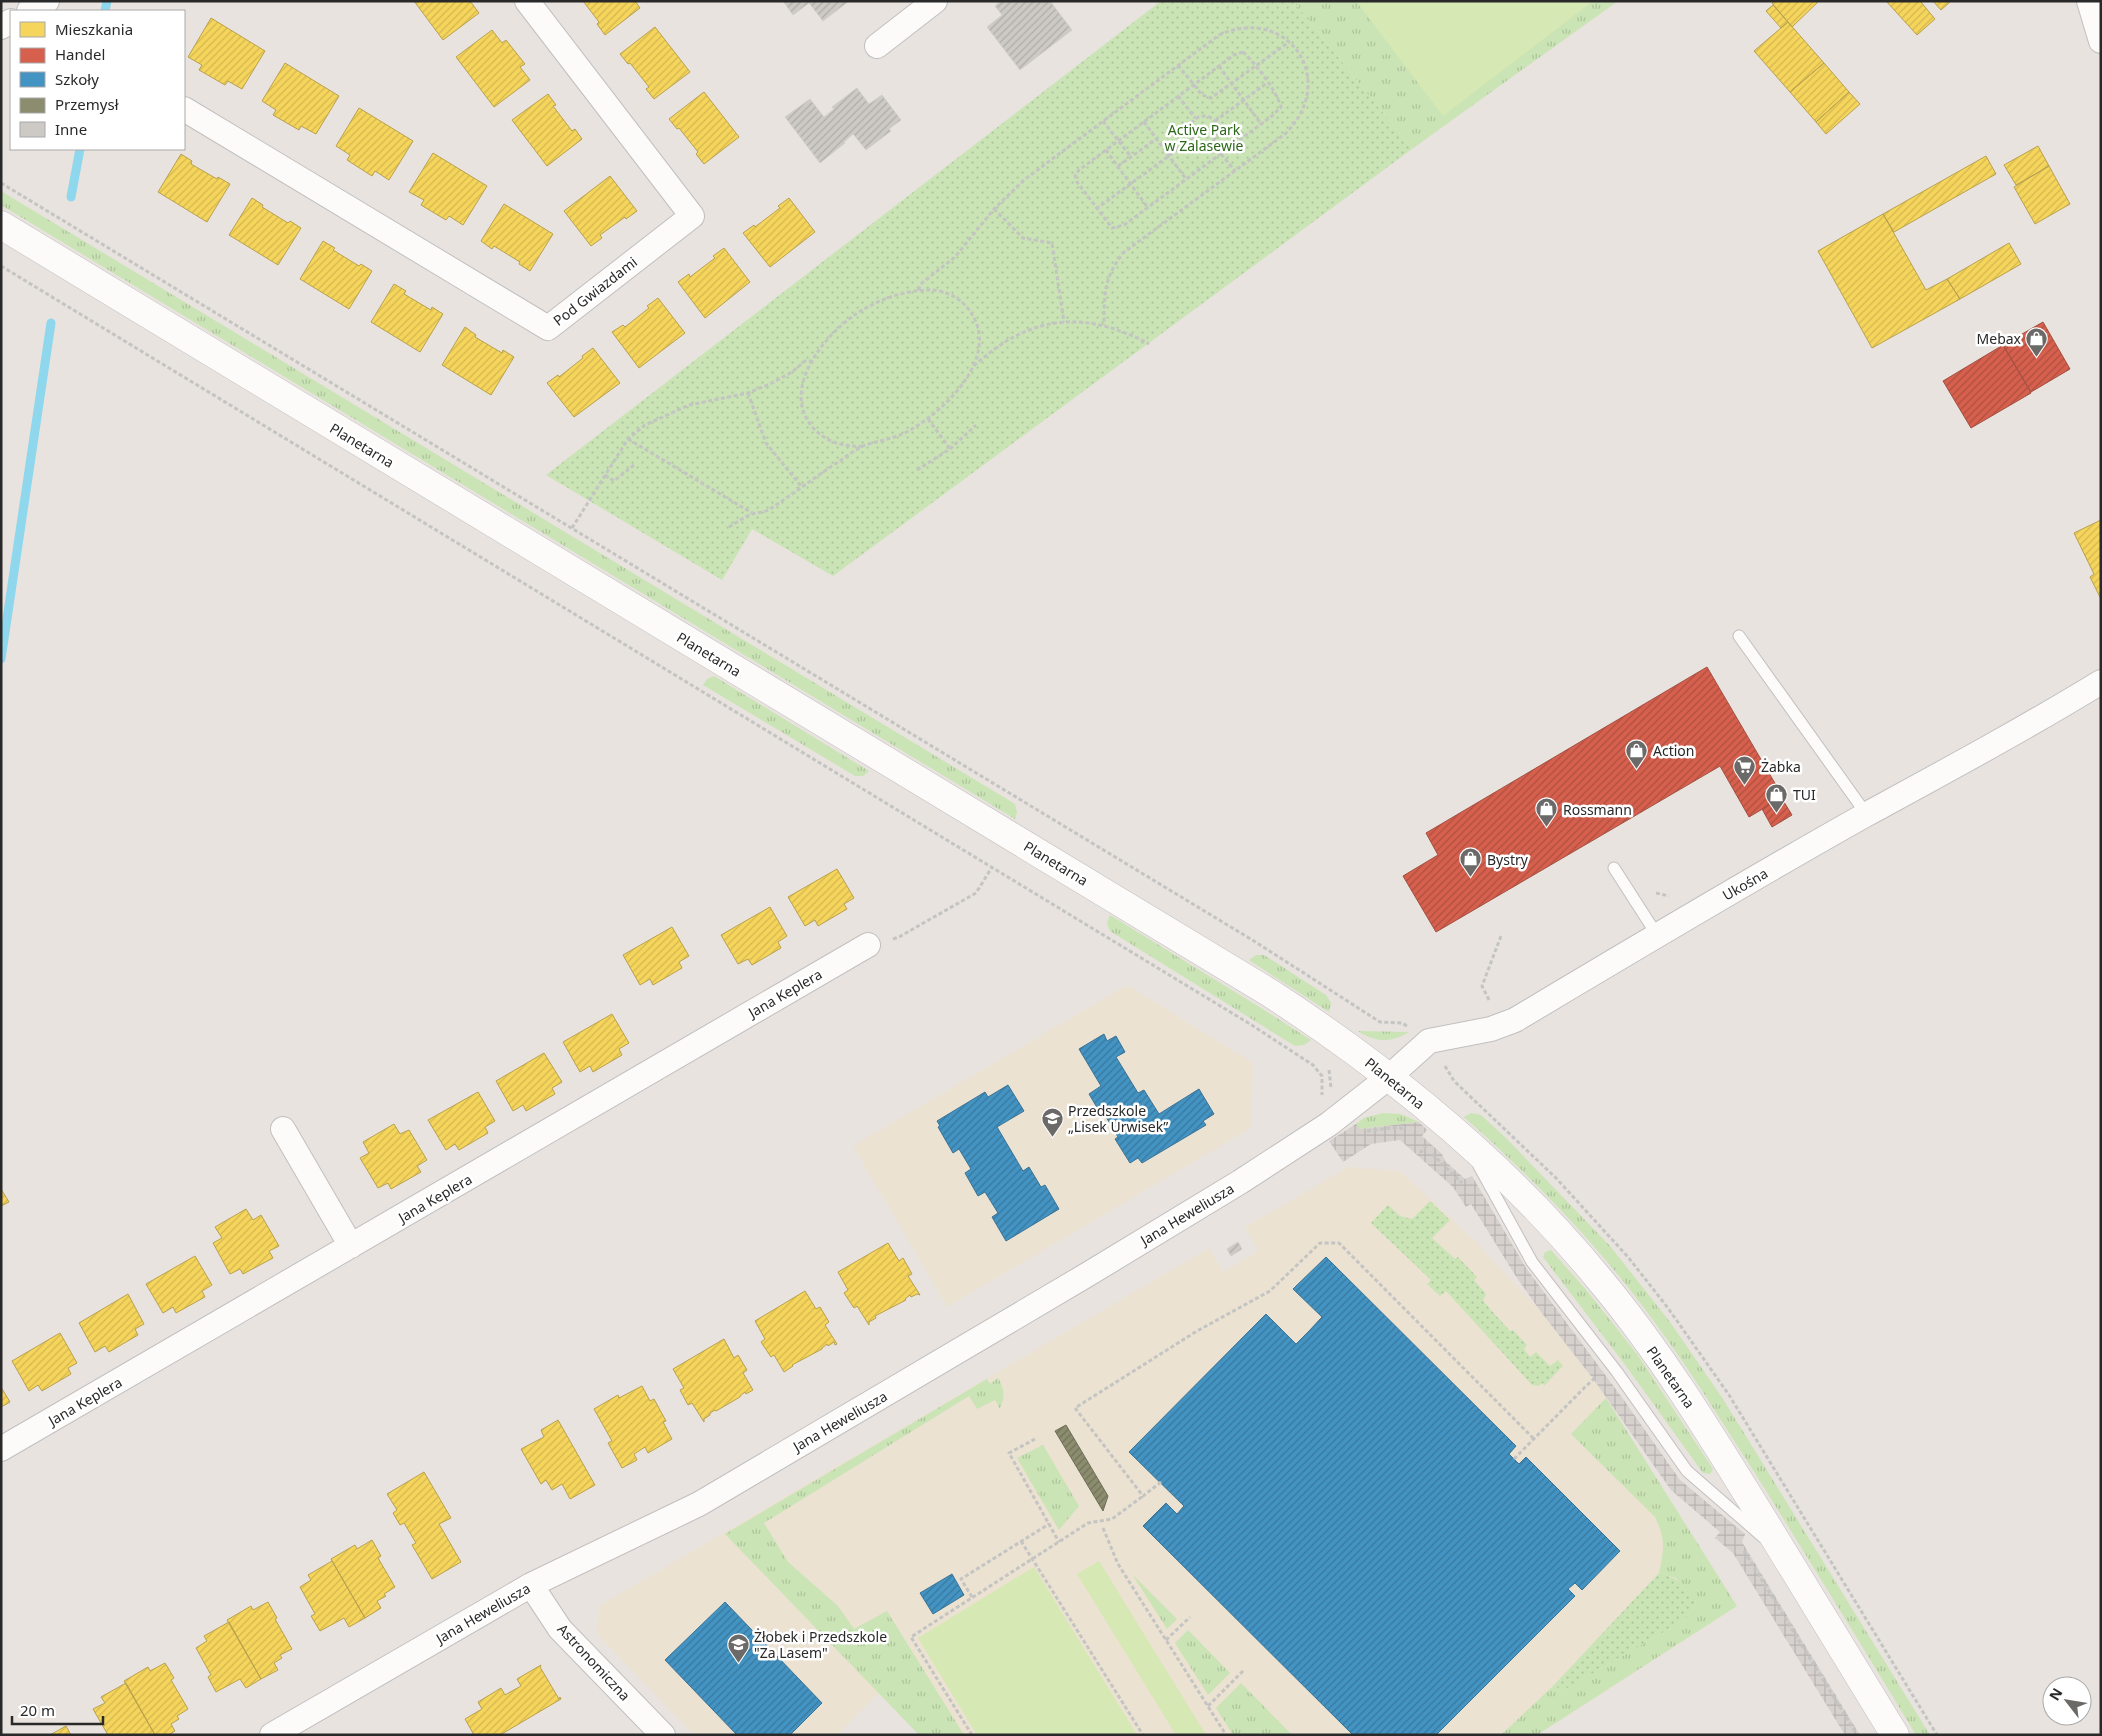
<svg xmlns="http://www.w3.org/2000/svg" width="2102" height="1736" font-family="'Noto Sans',sans-serif">
	<style>
		.education { fill: #ebe2d2 }
		.grass { fill: url(#grass-tufts) }
		.park { fill: url(#park-dots) }
		.pitch { fill: #d6e8b3 }
		.plaza { fill: url(#plaza-grid) }
		.homes { fill: url(#homes-hatch); stroke: #b8a14d }
		.shops { fill: url(#shops-hatch); stroke: #a25042 }
		.schools { fill: url(#schools-hatch); stroke: #3b7395 }
		.industry { fill: url(#industry-hatch); stroke: #6e6e59 }
		.lines { fill: none; stroke-linecap: round; stroke-linejoin: round }
		.stream { stroke: #8fd7ec; stroke-width: 9 }
		.building { fill: url(#building-hatch); stroke: #d3cfca }
		.lane-casing { stroke: #c1bfc0; stroke-width: 13 }
		.street-casing { stroke: #c1bfc0; stroke-width: 26 }
		.secondary-casing { stroke: #c1bfc0; stroke-width: 29 }
		.path { stroke: #c4c4c3; stroke-width: 3; stroke-dasharray: 4 2.5; stroke-linecap: butt }
		.lane { stroke: #fcfbfa; stroke-width: 11 }
		.street { stroke: #fcfbfa; stroke-width: 24 }
		.secondary { stroke: #fcfbfa; stroke-width: 28 }
		.labels { text-anchor: middle; dominant-baseline: central; stroke-width: 5; stroke-linejoin: round; paint-order: stroke }
		.park-label { font-size: 14px; fill: #2a6817; stroke: #fff }
		.street-label { font-size: 14px; fill: #292929; stroke: #fff }
		.poi-label { font-size: 14px; fill: #292929; stroke: #fff; text-anchor: start }
	</style>
	<defs>
		<pattern id="grass-tufts" width="24" height="20" patternUnits="userSpaceOnUse" patternTransform="scale(1.25)"><rect width="24" height="20" fill="#cae4b5"/><path d="M3 7l-1-3M5 7V3M7 7l1-3M15 17l-1-3M17 17v-4M19 17l1-3" fill="none" stroke="#aec49c"/></pattern>
		<pattern id="park-dots" width="8" height="8" patternUnits="userSpaceOnUse" patternTransform="scale(1.25)"><rect width="8" height="8" fill="#cae4b5"/><path d="M2 2h.1M6 6h.1" fill="none" stroke="#aec49c" stroke-width="1.8" stroke-linecap="round"/></pattern>
		<pattern id="plaza-grid" width="8" height="8" patternUnits="userSpaceOnUse" patternTransform="scale(1.25)"><rect width="8" height="8" fill="#d6d1cd"/><path d="M0 4h8M4 0v8" fill="none" stroke="#b8b3b0"/></pattern>
		<pattern id="homes-hatch" width="6" height="6" patternUnits="userSpaceOnUse" patternTransform="scale(1.25)"><rect width="6" height="6" fill="#f6d55c"/><path d="M-1 1l2-2M0 6l6-6M5 7l2-2" fill="none" stroke="#d3b750"/></pattern>
		<pattern id="shops-hatch" width="6" height="6" patternUnits="userSpaceOnUse" patternTransform="scale(1.25)"><rect width="6" height="6" fill="#d6604d"/><path d="M-1 1l2-2M0 6l6-6M5 7l2-2" fill="none" stroke="#ae4f40"/></pattern>
		<pattern id="schools-hatch" width="6" height="6" patternUnits="userSpaceOnUse" patternTransform="scale(1.25)"><rect width="6" height="6" fill="#4393c3"/><path d="M-1 1l2-2M0 6l6-6M5 7l2-2" fill="none" stroke="#38789e"/></pattern>
		<pattern id="industry-hatch" width="6" height="6" patternUnits="userSpaceOnUse" patternTransform="scale(1.25)"><rect width="6" height="6" fill="#8c8c6e"/><path d="M-1 1l2-2M0 6l6-6M5 7l2-2" fill="none" stroke="#72725a"/></pattern>
		<pattern id="building-hatch" width="6" height="6" patternUnits="userSpaceOnUse" patternTransform="scale(1.25)"><rect width="6" height="6" fill="#cdc9c5"/><path d="M-1 1l2-2M0 6l6-6M5 7l2-2" fill="none" stroke="#b0ada9"/></pattern>
	</defs>
	<rect width="100%" height="100%" fill="#e8e3de"/>
	<path class="education" d="M1127,985L1253,1063L1251,1128L947,1307L853,1146Z
		M1349,1167L1400,1171L1474,1240L1541,1312L1600,1389L1737,1606L1537,1735H919L879,1693L837,1735H694L597,1634L599,1606L1209,1248L1223,1272L1258,1251L1245,1227Z"/>
	<path class="grass" d="M1293,1H1618L1412,149Z
		M1,191L1015,804L1017,813L1015,819L1,205Z
		M714,676L869,771L863,776H855L703,685L707,679Z
		M1110,915L1261,1008L1311,1040L1304,1045L1295,1046L1110,931L1107,923Z
		M1256,955H1264L1326,995L1331,1003L1329,1012L1249,960Z
		M1358,1031L1409,1032C1391,1043 1376,1043 1358,1031Z
		M1383,1113L1401,1114L1419,1122L1359,1129L1356,1124L1364,1118Z
		M1471,1113L1481,1115L1506,1138L1610,1246L1670,1322L1723,1399L1930,1735H1916C1864,1649 1811,1563 1758,1478C1724,1425 1691,1371 1653,1320C1599,1246 1533,1178 1464,1117Z
		M1551,1250L1587,1291L1637,1354L1713,1469L1710,1474L1703,1473L1626,1366L1543,1257L1545,1252Z
		M987,1379L990,1384L998,1378C1005,1390 1005,1396 1000,1409L995,1400L977,1409L969,1396L764,1523L788,1562L838,1606L854,1629L887,1611L964,1735H919L725,1534Z
		M1606,1398L1737,1606L1537,1735H1501L1554,1685L1562,1691L1686,1619L1696,1601L1676,1578L1659,1573C1664,1550 1666,1539 1655,1517L1571,1434Z
		M1043,1445L1079,1506L1059,1530L1017,1458Z
		M1132,1574L1177,1619L1167,1629Z
		M1188,1630L1230,1673L1208,1695L1175,1643Z
		M1241,1683L1292,1735H1233L1216,1708Z"/>
	<path class="park" d="M1161,1H1293L1412,149L833,576L752,529L722,580L546,475Z
		M1430,1201L1450,1220L1432,1238L1455,1259L1458,1257L1477,1277L1474,1280L1486,1294L1483,1301L1510,1331L1513,1330L1527,1345L1524,1349L1530,1357L1536,1352L1550,1366L1558,1360L1563,1366L1544,1386L1543,1383L1538,1386L1532,1385L1446,1291L1440,1296L1427,1284L1431,1280L1371,1223L1388,1205L1400,1216L1412,1219Z
		M1659,1573C1679,1579 1685,1584 1696,1601L1686,1619L1562,1691L1554,1685Z"/>
	<path class="pitch" d="M1356,1H1593L1443,116Z
		M1099,1561L1206,1735H1176L1077,1574Z
		M1034,1567L1137,1735H977L918,1638Z"/>
	<path class="plaza" d="M1419,1122L1427,1130L1422,1136L1442,1154L1445,1161L1465,1179L1472,1176L1526,1268L1623,1399L1680,1480L1745,1534L1742,1542L1860,1735H1845L1733,1553L1715,1538L1720,1532L1671,1490L1594,1380L1541,1312L1517,1278L1471,1204L1466,1207L1453,1187L1400,1140L1371,1144L1343,1162L1329,1141L1356,1124L1360,1129Z"/>
	<path class="homes" d="M414,1H470L479,13L443,40Z
		M583,1H635L640,8L605,35L597,24L599,22Z
		M1774,1H1819L1792,27L1772,3Z
		M1886,1H1920L1935,19L1917,35Z
		M1933,1H1951L1941,10Z
		M1773,5L1788,22L1781,28L1766,11Z
		M211,18L265,51L242,89L228,81L225,85L199,70L202,65L188,57Z
		M1788,22L1824,63L1790,92L1754,51Z
		M655,27L690,72L654,99L646,89L649,87L630,63L628,64L620,54Z
		M492,30L502,43L506,40L525,64L520,67L530,80L494,107L456,57Z
		M285,63L339,96L316,134L301,126L299,130L273,115L276,110L262,101Z
		M1824,63L1849,92L1816,122L1790,92Z
		M704,92L739,137L704,164L696,154L698,152L679,128L677,129L669,119Z
		M1849,92L1860,104L1826,134L1816,122Z
		M548,94L556,105L553,106L572,131L575,129L582,139L547,166L512,120Z
		M359,108L413,141L389,180L375,171L372,176L347,160L350,155L336,146Z
		M2038,146L2049,166L2016,185L2004,165Z
		M433,153L487,186L463,225L449,216L446,220L421,205L424,200L409,192Z
		M181,154L192,161L191,164L217,179L218,177L230,184L207,222L158,192Z
		M1986,156L1996,174L1894,232L1883,214Z
		M2049,166L2070,204L2035,224L2014,187Z
		M610,176L637,211L626,219L625,217L600,235L602,238L591,246L564,211Z
		M252,198L263,205L262,207L288,223L290,221L301,228L278,265L229,235Z
		M789,198L815,232L770,267L743,233L754,225L755,227L780,208L778,206Z
		M504,204L553,234L530,271L519,264L520,262L494,246L492,249L481,241Z
		M1883,214L1926,290L1947,279L1960,299L1872,348L1818,251Z
		M323,241L335,248L333,250L359,266L361,264L372,271L349,309L300,279Z
		M2009,243L2021,264L1960,299L1947,279Z
		M724,248L750,282L705,318L678,282L689,274L690,277L715,258L713,256Z
		M394,284L406,291L404,294L431,310L432,307L443,314L420,352L371,322Z
		M658,298L685,333L639,368L612,332L623,325L625,327L649,308L647,306Z
		M465,327L476,335L475,337L502,353L503,350L514,357L491,395L442,365Z
		M593,348L620,383L574,417L547,383L558,375L559,377L583,358L582,356Z
		M2101,520V599L2090,577L2094,574L2074,533Z
		M837,869L854,898L844,904L847,909L818,926L815,920L805,926L788,897Z
		M770,907L787,936L778,942L781,948L752,965L748,959L738,964L721,935Z
		M672,927L689,956L679,962L682,968L653,985L650,979L640,985L623,955Z
		M612,1014L629,1043L619,1049L622,1055L593,1072L590,1066L580,1072L563,1042Z
		M544,1053L562,1082L552,1088L555,1094L526,1111L523,1105L513,1111L496,1081Z
		M478,1092L495,1121L485,1127L488,1133L459,1150L455,1144L446,1150L428,1120Z
		M394,1124L400,1134L409,1130L427,1160L417,1166L421,1172L391,1189L388,1183L378,1188L360,1158L369,1153L363,1142Z
		M1,1189L9,1202L1,1206Z
		M246,1209L253,1220L261,1215L279,1246L269,1251L273,1258L243,1274L240,1269L230,1274L213,1243L222,1238L215,1227Z
		M888,1243L899,1261L903,1258L912,1274L908,1276L920,1295L917,1294L911,1297L910,1295L905,1299L906,1300L875,1316L876,1318L869,1322V1325L857,1306L854,1308L844,1293L848,1290L838,1272Z
		M195,1256L212,1285L202,1291L205,1297L176,1313L173,1307L163,1313L146,1284Z
		M805,1291L816,1309L820,1307L829,1322L825,1325L837,1344L835,1345L834,1342L828,1346L827,1344L822,1348V1349L792,1365L793,1366L784,1372L774,1355L771,1357L761,1342L765,1339L755,1321Z
		M128,1294L144,1324L135,1329L138,1335L109,1352L105,1346L95,1352L79,1323Z
		M60,1333L77,1363L68,1368L71,1374L42,1391L38,1385L29,1391L12,1361Z
		M724,1339L734,1358L738,1355L747,1370L743,1373L753,1390L746,1394L745,1392L740,1396V1397L716,1411L715,1410L710,1413V1415L704,1419V1422L692,1403L688,1405L680,1390L684,1388L673,1369Z
		M642,1386L650,1401L654,1399L666,1421L663,1422L672,1439L648,1453L645,1447L634,1454L637,1460L622,1468L608,1443L612,1441L594,1409L618,1395L619,1398Z
		M1,1387L10,1402L1,1407Z
		M558,1420L595,1485L570,1499L562,1484L552,1490L546,1480L541,1484L521,1449L544,1437L541,1430Z
		M424,1472L451,1518L439,1524L461,1562L432,1579L412,1545L416,1543L404,1523L400,1525L393,1513L397,1510L387,1494Z
		M372,1540L381,1556L378,1558L395,1587L384,1594L386,1596L377,1601L381,1608L365,1618L331,1559L355,1545L357,1549Z
		M332,1561L365,1618L349,1627L344,1618L320,1631L311,1616L315,1614L300,1587L311,1580L308,1575Z
		M268,1602L277,1618L275,1619L292,1649L280,1655L282,1658L274,1663L278,1670L261,1679L227,1620L251,1606L253,1610Z
		M229,1622L261,1679L246,1688L240,1679L216,1692L208,1677L211,1675L196,1648L207,1641L204,1636Z
		M165,1663L174,1678L171,1680L188,1709L177,1716L179,1719L171,1724L175,1731L168,1735H155L124,1681L148,1667L150,1671Z
		M541,1665L540,1667L559,1699L560,1697L561,1699L500,1735H474L465,1719L482,1709L478,1702L501,1688L505,1695L521,1686L517,1679Z
		M126,1683L155,1735H108L93,1709L105,1703L101,1697Z
		M66,1726L71,1735H50Z"/>
	<path class="shops" d="M2043,322L2070,369L2031,392L2003,345Z
		M2003,345L2031,393L1971,428L1943,381Z
		M1707,667L1783,797L1749,817L1720,766L1436,932L1403,876L1438,855L1426,833Z
		M1781,797L1792,815L1772,827L1762,809Z"/>
	<path class="schools" d="M1104,1034L1107,1041L1116,1036L1125,1052L1116,1057L1138,1093L1144,1090L1159,1114L1199,1089L1214,1114L1203,1121L1206,1125L1142,1163L1138,1158L1130,1163L1115,1139L1118,1137L1105,1115L1102,1116L1089,1094L1101,1086L1079,1049Z
		M1008,1085L1024,1111L997,1127L1023,1171L1029,1167L1041,1187L1045,1185L1059,1209L1006,1241L992,1217L998,1213L985,1192L978,1196L965,1173L971,1169L959,1149L953,1153L938,1127L940,1126L937,1121L985,1092L988,1097Z
		M1326,1257L1516,1446L1509,1454L1519,1464L1526,1457L1620,1551L1582,1590L1575,1583L1568,1589L1575,1596L1436,1735H1353L1143,1526L1166,1503L1177,1514L1184,1506L1129,1452L1266,1314L1296,1344L1309,1331L1322,1317L1293,1289Z
		M952,1574L964,1595L933,1614L920,1593Z
		M725,1602L822,1703L790,1735H737L665,1660Z"/>
	<path class="industry" d="M1066,1425L1108,1496L1103,1511L1055,1431Z"/>
	<g class="lines">
		<path class="stream" d="M105,11L107,1
			M71,197L80,149
			M1,659L51,323"/>
	</g>
	<path class="building" d="M783,1H849L823,21L809,3L793,15Z
		M1001,1H1050L1072,30L1020,70L987,27L1002,15L995,6Z
		M857,88L869,104L882,95L901,120L889,129L891,131L866,150L853,134L844,142L845,143L820,163L785,117L810,99L824,117L834,109L832,107Z
		M1238,1242L1242,1249L1231,1256L1227,1249Z"/>
	<g class="lines">
		<defs>
			<path id="lane" d="M1739,636L1867,815
				M1614,868L1657,935
				M1479,1166L1532,1262L1617,1372L1687,1471L1763,1537"/>
			<path id="street" d="M2089,1L2101,41
				M29,11L47,1
				M1,27L11,21
				M877,46L935,1
				M184,109L548,328L692,216L527,1
				M283,1129L351,1246
				M1,1449L868,945
				M531,1585L560,1629L663,1735
				M272,1735L531,1585L699,1504L1085,1276L1240,1182L1329,1124L1389,1077L1429,1041L1491,1029L1515,1020C1632,950 1749,880 1867,814C1946,771 2024,729 2101,682"/>
			<path id="secondary" d="M1,225L1270,993C1393,1073 1507,1166 1600,1280C1661,1353 1711,1435 1761,1516C1806,1589 1851,1662 1895,1735"/>
		</defs>
		<use href="#lane" class="lane-casing"/>
		<use href="#street" class="street-casing"/>
		<use href="#secondary" class="secondary-casing"/>
		<path class="path" d="M1243,52C1256,64 1276,90 1281,107L1272,116L1124,225L1112,228L1077,182L1075,176L1079,170L1234,55Z
			M1178,65L1202,95L1211,98L1289,42
			M1219,66L1261,124
			M1178,96L1195,118
			M1190 130a14 14 0 1 1 28 0a14 14 0 1 1-28 0Z
			M1103,121L1131,157
			M1215,121L1267,83
			M1144,122L1186,179
			M1106,150L1148,208
			M1221,154L1235,171
			M1118,166L1156,139
			M1,183L1254,941L1380,1022L1402,1023L1407,1026
			M994,209L1023,238L1052,243L1064,322
			M1096,209L1192,139
			M1,266L1250,1024L1313,1065L1322,1076V1095
			M918,290L922,283L955,257L994,209L1024,180L1219,35C1288,4 1340,80 1285,134L1123,253C1104,278 1104,294 1104,325
			M974,366C1029,315 1084,309 1149,344
			M748,393L766,443L801,486
			M928,419L950,449
			M628,439L752,513
			M917,470L950,449L976,425
			M605,475L614,481L634,465
			M729,527C736,523 744,517 752,514C758,512 764,513 770,509C793,494 815,477 838,462C846,457 855,450 863,446C879,440 895,439 910,430C946,410 1003,355 969,310C960,297 943,289 927,290C902,291 877,300 856,314C823,336 778,392 815,430C829,443 844,447 863,446
			M572,528L628,439L645,425L689,405L748,393L770,384L792,372L805,361H812
			M1656,893L1669,896
			M893,939L899,937L976,893L992,867
			M1489,1000L1482,986L1501,936
			M1445,1066L1454,1081L1556,1178L1628,1257L1668,1308L1729,1395L1937,1735
			M1329,1070L1331,1088
			M1367,1131L1398,1127L1405,1130
			M1420,1153L1426,1146
			M1432,1154L1462,1183
			M1035,1439L1009,1453L1059,1542
			M1514,1459L1586,1386L1595,1378
			M1161,1482L1143,1496L1075,1408L1197,1331L1270,1291L1320,1243H1339L1534,1439
			M1103,1528L1118,1564L1226,1735
			M1021,1541L1143,1735
			M1744,1551L1857,1735
			M972,1597L961,1579L1049,1524
			M1166,1640L1190,1617
			M1208,1706L1243,1671
			M972,1735L911,1637L1088,1523L1112,1519L1143,1496"/>
		<use href="#lane" class="lane"/>
		<use href="#street" class="street"/>
		<use href="#secondary" class="secondary"/>
	</g>
	<defs>
		<symbol id="shop-pin" viewBox="-11 -11 22 30"><path d="M0 17L-7.5 6A9.5 9.5 0 1 1 7.5 6Z" fill="#6c6a68" stroke="#fff"/><path d="M-5-2.5h2.3a2.7 3.5 0 0 1 5.4 0H5L5.5 6h-11ZM-1.5-2.5h3a1.5 2.3 0 0 0-3 0Z" fill="#fff"/></symbol>
		<symbol id="supermarket-pin" viewBox="-11 -11 22 30"><path d="M0 17L-7.5 6A9.5 9.5 0 1 1 7.5 6Z" fill="#6c6a68" stroke="#fff"/><path d="M-6-5.5h2.5l.6 2H6L4.5 2H-2.5L-4.4-4H-6ZM-1.5 3.2a1.3 1.3 0 1 0 .1 0ZM3 3.2a1.3 1.3 0 1 0 .1 0Z" fill="#fff"/></symbol>
		<symbol id="school-pin" viewBox="-11 -11 22 30"><path d="M0 17L-7.5 6A9.5 9.5 0 1 1 7.5 6Z" fill="#6c6a68" stroke="#fff"/><path d="M0-5L7-2L0 1L-7-2ZM-4 1L0 2.5L4 1V4Q0 6-4 4Z" fill="#fff"/></symbol>
	</defs>
	<g fill-rule="evenodd">
		<use href="#shop-pin" x="2024" y="326" width="25" height="34"/>
		<use href="#shop-pin" x="1624" y="738" width="25" height="34"/>
		<use href="#supermarket-pin" x="1732" y="754" width="25" height="34"/>
		<use href="#shop-pin" x="1764" y="782" width="25" height="34"/>
		<use href="#shop-pin" x="1534" y="796" width="25" height="34"/>
		<use href="#shop-pin" x="1458" y="846" width="25" height="34"/>
		<use href="#school-pin" x="1040" y="1106" width="25" height="34"/>
		<use href="#school-pin" x="726" y="1632" width="25" height="34"/>
	</g>
	<g class="labels">
		<g class="park-label">
			<text x="1204" y="129">Active Park<tspan x="1204" dy="16">w Zalasewie</tspan></text>
		</g>
		<g class="street-label">
			<text transform="translate(595 291) rotate(-38)">Pod Gwiazdami</text>
			<text transform="translate(362 445) rotate(31)">Planetarna</text>
			<text transform="translate(709 654) rotate(31)">Planetarna</text>
			<text transform="translate(1056 863) rotate(31)">Planetarna</text>
			<text transform="translate(1745 884) rotate(-30)">Ukośna</text>
			<text transform="translate(785 993) rotate(-30)">Jana Keplera</text>
			<text transform="translate(1395 1083) rotate(39)">Planetarna</text>
			<text transform="translate(435 1198) rotate(-30)">Jana Keplera</text>
			<text transform="translate(1187 1214) rotate(-31)">Jana Heweliusza</text>
			<text transform="translate(1671 1377) rotate(55)">Planetarna</text>
			<text transform="translate(85 1401) rotate(-30)">Jana Keplera</text>
			<text transform="translate(840 1421) rotate(-30)">Jana Heweliusza</text>
			<text transform="translate(483 1613) rotate(-30)">Jana Heweliusza</text>
			<text transform="translate(594 1662) rotate(47)">Astronomiczna</text>
		</g>
		<g class="poi-label">
			<text x="2021" y="338" text-anchor="end">Mebax</text>
			<text x="1653" y="750">Action</text>
			<text x="1761" y="766">Żabka</text>
			<text x="1793" y="794">TUI</text>
			<text x="1563" y="809">Rossmann</text>
			<text x="1487" y="859">Bystry</text>
			<text x="1068" y="1110">Przedszkole<tspan x="1068" dy="16">„Lisek Urwisek”</tspan></text>
			<text x="754" y="1636">Żłobek i Przedszkole<tspan x="754" dy="16">"Za Lasem"</tspan></text>
		</g>
	</g>
	<rect width="2102" height="1736" fill="none" stroke="#292929" stroke-width="5"/>
	<rect x="10" y="10" width="175" height="140" fill="#ffffff" stroke="#a9a9a9"/>
	<rect x="20" y="22" width="25" height="15" fill="#f6d55c" stroke="#a9a9a9"/>
	<text x="55" y="35" font-size="15" fill="#292929">Mieszkania</text>
	<rect x="20" y="48" width="25" height="15" fill="#d6604d" stroke="#a9a9a9"/>
	<text x="55" y="60" font-size="15" fill="#292929">Handel</text>
	<rect x="20" y="72" width="25" height="15" fill="#4393c3" stroke="#a9a9a9"/>
	<text x="55" y="85" font-size="15" fill="#292929">Szkoły</text>
	<rect x="20" y="98" width="25" height="15" fill="#8c8c6e" stroke="#a9a9a9"/>
	<text x="55" y="110" font-size="15" fill="#292929">Przemysł</text>
	<rect x="20" y="122" width="25" height="15" fill="#cdc9c5" stroke="#a9a9a9"/>
	<text x="55" y="135" font-size="15" fill="#292929">Inne</text>
	<g transform="translate(2067 1701) rotate(301)"><circle r="24" fill="#ffffff" stroke="#a9a9a9"/>
	<path d="M0-4L9 19L0 12L-9 19Z" fill="#6c6a68"/>
	<text y="-8" font-size="14" font-weight="bold" text-anchor="middle" fill="#292929">N</text>
	</g>
	<path d="M12 1716v8h91v-8" fill="none" stroke="#292929" stroke-width="2.5"/>
	<text x="20" y="1716" font-size="15" fill="#292929" stroke="#ffffff" stroke-width="4" paint-order="stroke">20 m</text>
</svg>
